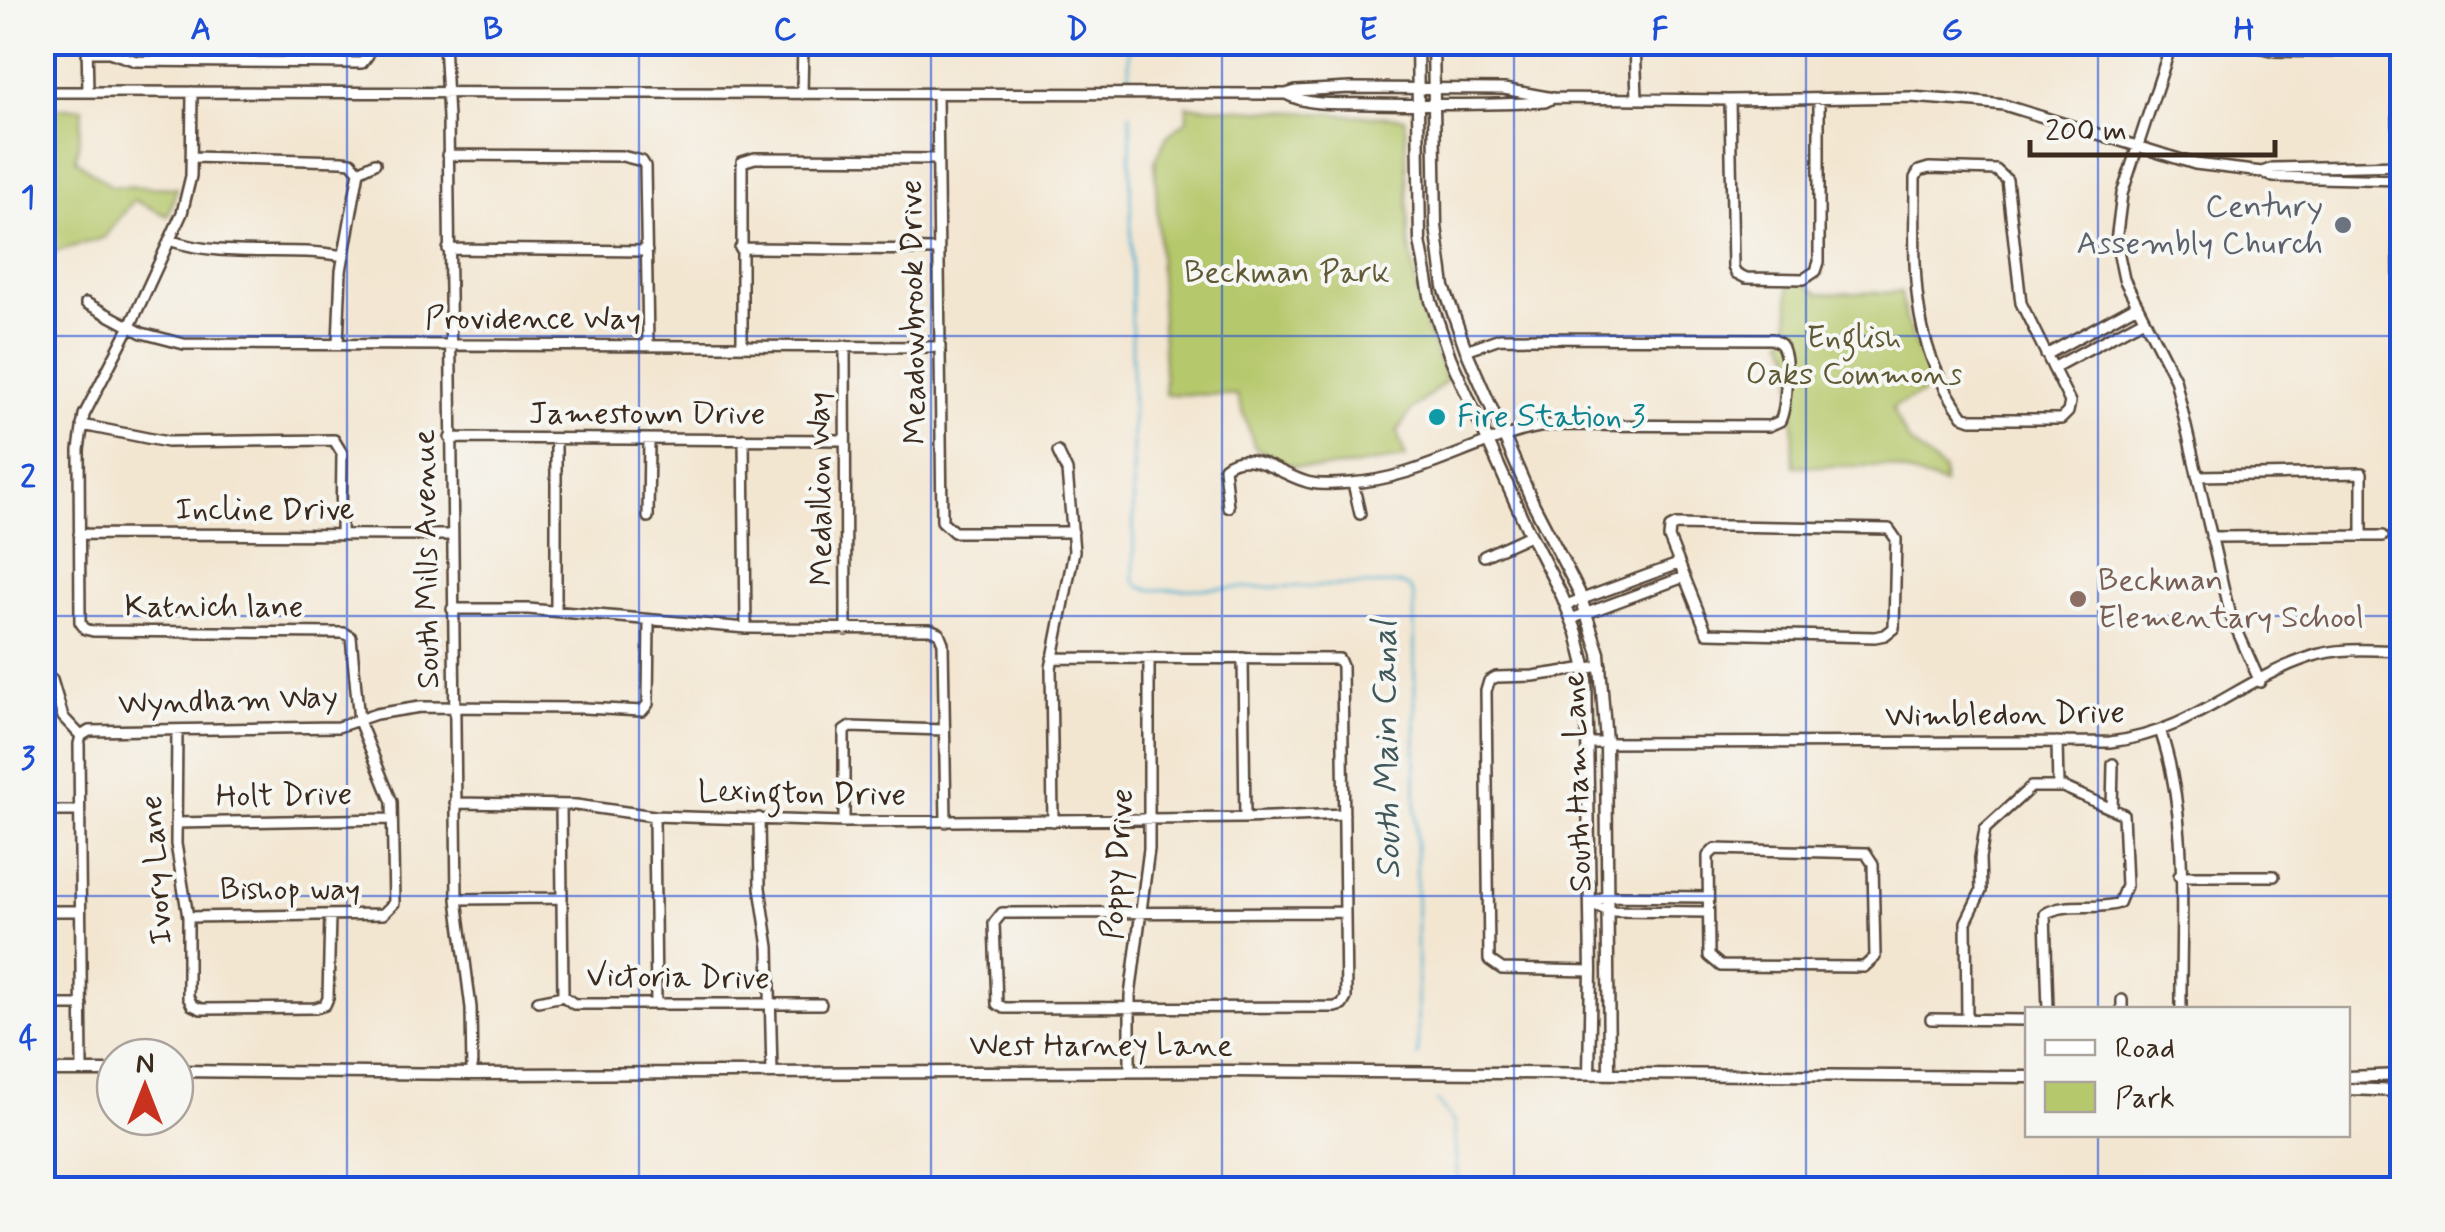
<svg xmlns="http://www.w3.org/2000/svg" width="2445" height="1232" font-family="Mynerve,sans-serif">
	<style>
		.green { fill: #b6c86c; stroke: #787945; stroke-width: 2.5 }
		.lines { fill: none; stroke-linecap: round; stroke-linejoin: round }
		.stream { stroke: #4dadcc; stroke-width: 2.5 }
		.minor-casing { stroke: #574639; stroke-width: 14 }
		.major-casing { stroke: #574639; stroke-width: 15 }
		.minor { stroke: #fff; stroke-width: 9 }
		.major { stroke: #fff; stroke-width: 10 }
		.grid { fill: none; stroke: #1d4ed8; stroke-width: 2.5; stroke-opacity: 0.55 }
		.worship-dot { fill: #6b7280; stroke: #f6f6f2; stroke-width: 4 }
		.culture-dot { fill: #0f9aa8; stroke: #f6f6f2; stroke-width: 4 }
		.education-dot { fill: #8d6e63; stroke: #f6f6f2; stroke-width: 4 }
		.labels { text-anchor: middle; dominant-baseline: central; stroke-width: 8; stroke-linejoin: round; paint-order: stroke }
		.worship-label { font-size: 32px; fill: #5b616d; stroke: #f6f6f2; text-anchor: end }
		.park-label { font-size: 32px; fill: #605935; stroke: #f6f6f2 }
		.street-label { font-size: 32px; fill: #3b2a1e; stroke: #f6f6f2 }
		.culture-label { font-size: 32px; fill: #0d838f; stroke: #f6f6f2; text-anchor: start }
		.education-label { font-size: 32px; fill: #785e54; stroke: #f6f6f2; text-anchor: start }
		.water-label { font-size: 35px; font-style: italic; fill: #41585b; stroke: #f6f6f2 }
		.neatline { fill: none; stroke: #1d4ed8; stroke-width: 4 }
		.grid-label { font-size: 32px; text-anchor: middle; font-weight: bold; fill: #1d4ed8 }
	</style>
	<rect width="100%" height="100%" fill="#f6f6f2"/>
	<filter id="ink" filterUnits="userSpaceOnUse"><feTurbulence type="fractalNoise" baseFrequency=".01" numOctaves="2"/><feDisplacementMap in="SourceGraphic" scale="20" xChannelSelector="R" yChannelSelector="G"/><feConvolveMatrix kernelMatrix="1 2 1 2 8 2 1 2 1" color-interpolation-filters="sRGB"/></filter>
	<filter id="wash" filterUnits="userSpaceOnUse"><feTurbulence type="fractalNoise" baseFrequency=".0048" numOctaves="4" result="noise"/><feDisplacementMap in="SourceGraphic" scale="40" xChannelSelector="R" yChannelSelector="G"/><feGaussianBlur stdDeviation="2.25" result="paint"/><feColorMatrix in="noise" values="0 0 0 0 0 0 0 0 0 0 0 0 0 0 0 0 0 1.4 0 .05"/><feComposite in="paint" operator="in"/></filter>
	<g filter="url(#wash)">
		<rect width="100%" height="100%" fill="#f3e6d1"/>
		<path class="green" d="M1187,106L1405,118L1409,241L1421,314L1446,381L1412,410L1397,432L1406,458C1369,462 1328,474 1291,465C1279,462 1269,452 1255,448L1237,395L1165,394L1155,161L1167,136L1187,120Z
			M43,108H83L76,160L111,186L177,188L168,216L134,200L104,238L43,255Z
			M1788,284H1805L1819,294L1901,292L1905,319L1933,388L1892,408L1908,441L1944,471V485L1888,466H1794L1792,354L1783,339L1790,331Z"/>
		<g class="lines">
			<path class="stream" d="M1129,42V79
				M1130,114L1134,580L1140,587L1153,590L1400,584L1409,587L1414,596L1418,1056
				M1437,1101L1454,1123L1458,1190"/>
		</g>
	</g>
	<g filter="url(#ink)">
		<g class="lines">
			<defs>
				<path id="minor" d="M87,42L88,92
					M444,42L448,118L457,899L471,1008L472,1074
					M1635,42L1637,98
					M2172,42L2122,194L2116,241L2124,279L2175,379L2229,612L2260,682
					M2236,42L2275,51L2332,52L2341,42
					M87,52H109L136,61L362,63L368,55L367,42
					M42,92L1286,94L1296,91L1350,88L1504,89L1553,98L1730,100L1911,97L1976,102L2004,105L2195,164L2262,172L2273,177L2402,180
					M802,94L803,42
					M937,94L942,521L954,532H1073
					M1286,94C1310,107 1344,103 1371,104C1429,105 1487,105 1545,102L1553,98
					M1730,100L1733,267L1736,273L1746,278L1804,279L1816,271L1819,262V99
					M447,155L622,156L642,161L645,166L648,344
					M192,157L342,161L351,162L359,171
					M1929,168L1996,170L2007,180L2021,303L2070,402L2068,412L2061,419H1971L1963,416C1907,341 1915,266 1915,178L1919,171Z
					M359,171L375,163
					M2262,172L2273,168L2402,165
					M169,240C226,260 285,245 344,256
					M740,248L938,250
					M448,249L647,251
					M86,303L142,333L184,344L940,347
					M338,344L341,271L359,171
					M742,345V162L755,158L937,159
					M845,346L846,630
					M2046,355L2137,305
					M2053,368L2144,319
					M82,425L167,442L334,440L342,453L341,535
					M450,438L844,440
					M744,439L746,628
					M2197,476L2362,473V536L2211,537
					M1353,483L1360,514
					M1228,507L1224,467C1249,447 1280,474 1304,481C1317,486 1336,484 1350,483C1423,479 1481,435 1551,425L1769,426L1780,421C1786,409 1789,365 1784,351C1782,343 1779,343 1772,339L1500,338L1466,350
					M648,517L649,440
					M1676,525L1889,529L1896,539L1894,628L1885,635L1875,637L1707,633L1669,538L1670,528Z
					M79,534L451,535
					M2362,536H2383
					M1484,556L1530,535
					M1566,605L1678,564
					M452,609H528L746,628L930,629L939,633L943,643L946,822
					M556,611V440
					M1571,619L1684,577
					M1052,658L1339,659L1342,666L1346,998L1342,1005L1335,1007L1004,1008L997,1004L994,923L1002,913L1345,912
					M1243,658L1245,818
					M52,680L63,717L81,736
					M177,730L176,844L188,917V997L192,1005L201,1009L315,1008L325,1005L328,998L330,915
					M2161,733C2190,820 2180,919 2181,1010
					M81,736L89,731L338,727L376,714L420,707L584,708L642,711L648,704L649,621
					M81,736L79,744L82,1071
					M2057,742L2058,787
					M1589,743L2110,742C2193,732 2237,681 2310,657C2339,647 2372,650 2402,651
					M455,803L576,805L654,816L844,822L1245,818L1344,814
					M561,805L563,996
					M2112,809L2113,764
					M42,811H79
					M654,816L656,1004
					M759,818L760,888L769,947L772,1073
					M1053,821L1051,668L1074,551L1067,471L1058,452
					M844,822V731L850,727L944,730
					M176,823L392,819
					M1715,849L1866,853L1873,864L1875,957L1864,967L1721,966L1709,956L1708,856Z
					M2179,876H2274
					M457,899L561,898
					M1590,903L1608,911L1708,912
					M1590,903L1607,896L1708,897
					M42,911H80
					M188,917L383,914L394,903L392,802L359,721L351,637L344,633L93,631L85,629L80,622L79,450L84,415L130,326L182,213L191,176L192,92
					M1591,971L1502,969L1489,960L1486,691L1489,681L1496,677L1533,676L1601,666
					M2122,1000V1010
					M538,1001L563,996L574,1004H821
					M42,1005H82
					M1931,1019L2028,1020
					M1967,1019L1966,922L1981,891L1980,858L1985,829L2031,787H2063L2123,814L2126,886L2119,903C2096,911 2066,901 2045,914L2048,1010
					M1130,1071V996L1149,849V660"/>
				<path id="major" d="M1417,42L1420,241L1431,301L1450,357L1525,524L1562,596L1577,633L1586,669L1591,971L1589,1073
					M1433,42L1436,226L1444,287L1466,350L1533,503L1579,592L1599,653L1606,742L1609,1073
					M2398,42L2402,666
					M42,1071H115
					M175,1071L472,1074L1231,1071L2028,1077
					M2348,1077L2402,1075
					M2348,1089L2402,1091"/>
			</defs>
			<use href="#minor" class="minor-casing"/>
			<use href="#major" class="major-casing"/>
			<use href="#minor" class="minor"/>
			<use href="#major" class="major"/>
		</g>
	</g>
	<path class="grid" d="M347,42V1190M639,42V1190M931,42V1190M1222,42V1190M1514,42V1190M1806,42V1190M2098,42V1010M42,336H2402M42,616H2402M42,896H2402M2098,1134V1190"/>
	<circle class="worship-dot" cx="2343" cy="225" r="10"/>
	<circle class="culture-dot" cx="1437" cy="417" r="10"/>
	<circle class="education-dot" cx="2078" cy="599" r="10"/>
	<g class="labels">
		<g class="worship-label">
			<text x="2323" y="207">Century<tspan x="2323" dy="37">Assembly Church</tspan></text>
		</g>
		<g class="park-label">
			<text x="1287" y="273">Beckman Park</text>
			<text x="1854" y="338">English<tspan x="1854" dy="37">Oaks Commons</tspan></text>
		</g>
		<g class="street-label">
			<text transform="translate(914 312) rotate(-91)">Meadowbrook Drive</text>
			<text x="533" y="319">Providence Way</text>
			<text x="647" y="414">Jamestown Drive</text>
			<text transform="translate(821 489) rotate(-91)">Medallion Way</text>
			<text x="265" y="510">Incline Drive</text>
			<text transform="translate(427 559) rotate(-91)">South Mills Avenue</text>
			<text x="214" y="607">Katnich lane</text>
			<text transform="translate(228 701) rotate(-2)">Wyndham Way</text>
			<text transform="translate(2005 715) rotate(-1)">Wimbledon Drive</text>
			<text transform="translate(1578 782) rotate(-92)">South Ham Lane</text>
			<text transform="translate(802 794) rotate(1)">Lexington Drive</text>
			<text transform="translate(284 796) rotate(-1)">Holt Drive</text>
			<text transform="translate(1118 864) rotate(-86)">Poppy Drive</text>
			<text transform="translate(157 870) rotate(-94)">Ivory Lane</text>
			<text x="290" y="890">Bishop way</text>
			<text transform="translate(678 978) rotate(1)">Victoria Drive</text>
			<text x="1101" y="1046">West Harney Lane</text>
		</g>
		<g class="culture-label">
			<text x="1457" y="417">Fire Station 3</text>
		</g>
		<g class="education-label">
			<text x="2098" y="581">Beckman<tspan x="2098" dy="37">Elementary School</tspan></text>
		</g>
		<g class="water-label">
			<text transform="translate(1387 750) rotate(-91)">South Main Canal</text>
		</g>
	</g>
	<rect width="2445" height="1232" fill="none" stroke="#f6f6f2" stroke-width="110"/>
	<rect x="2025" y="1007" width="325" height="130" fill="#f6f6f2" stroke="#aba49d" stroke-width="2.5"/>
	<rect x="2045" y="1040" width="50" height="15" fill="#ffffff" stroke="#aba49d" stroke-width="2.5"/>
	<text x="2115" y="1057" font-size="30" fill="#3b2a1e">Road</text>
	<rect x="2045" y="1082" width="50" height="30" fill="#b6c86c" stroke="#aba49d" stroke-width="2.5"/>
	<text x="2115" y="1107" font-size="30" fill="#3b2a1e">Park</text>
	<g transform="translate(145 1087)"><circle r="48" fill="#f6f6f2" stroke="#aba49d" stroke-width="2.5"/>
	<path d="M0-8L18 38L0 25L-18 38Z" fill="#c8321e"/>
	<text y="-15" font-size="28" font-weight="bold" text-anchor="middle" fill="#3b2a1e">N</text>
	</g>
	<path d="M2030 140v15h245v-15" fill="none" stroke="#3b2a1e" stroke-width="5"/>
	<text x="2045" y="140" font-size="30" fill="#3b2a1e" stroke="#f6f6f2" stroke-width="8" paint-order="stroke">200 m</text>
	<rect x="55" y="55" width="2335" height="1122" class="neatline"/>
	<g class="grid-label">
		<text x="201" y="39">A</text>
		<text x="493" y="39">B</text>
		<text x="785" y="39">C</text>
		<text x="1077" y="39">D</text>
		<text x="1368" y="39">E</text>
		<text x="1660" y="39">F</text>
		<text x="1952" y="39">G</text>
		<text x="2244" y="39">H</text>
		<text x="28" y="207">1</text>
		<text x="28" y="487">2</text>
		<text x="28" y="768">3</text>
		<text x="28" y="1048">4</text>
	</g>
</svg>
